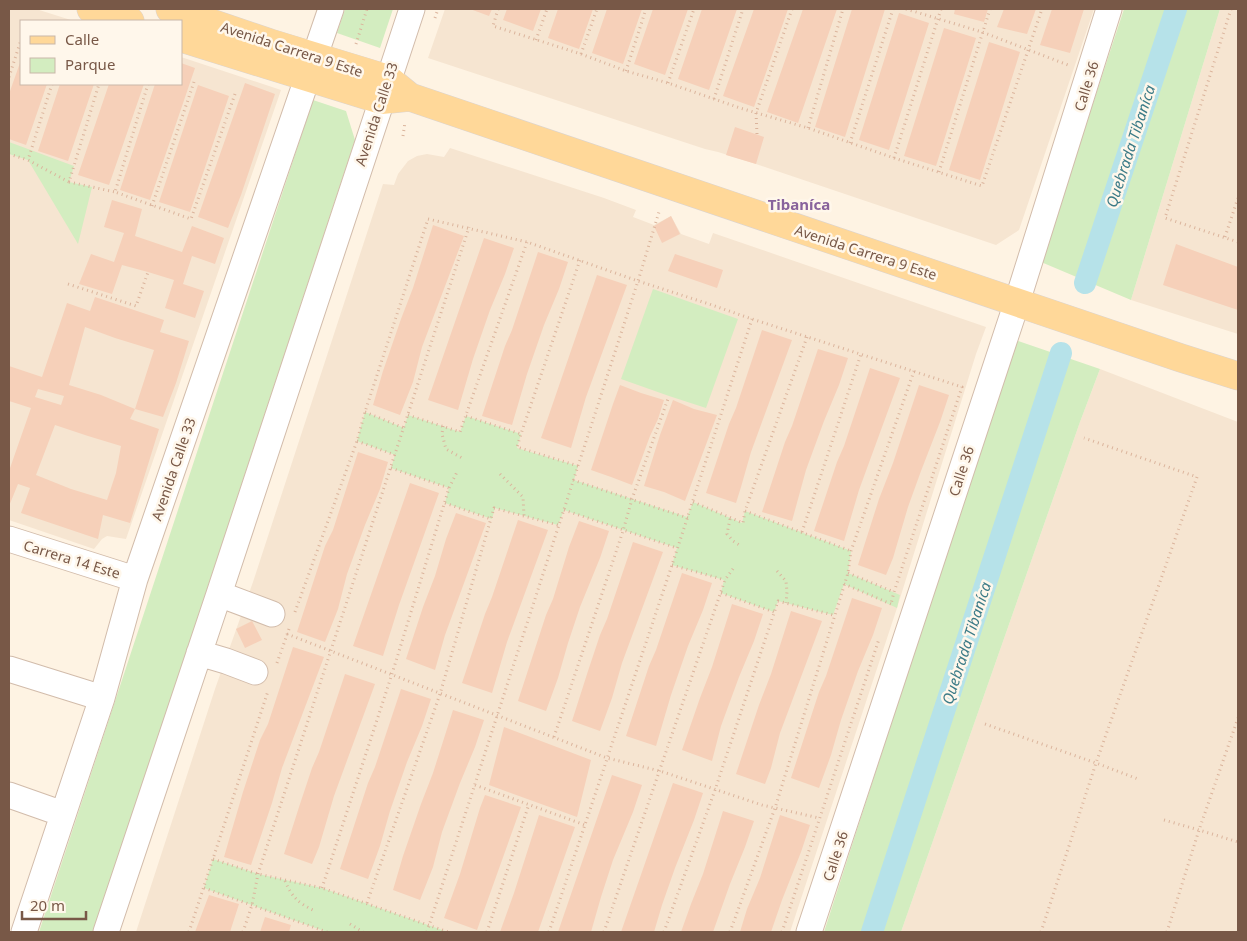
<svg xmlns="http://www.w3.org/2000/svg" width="1247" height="941" font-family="'Noto Sans',sans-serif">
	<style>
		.residential { fill: #f6e5d1 }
		.green { fill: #d3edc0 }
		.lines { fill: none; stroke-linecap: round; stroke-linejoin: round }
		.canal { stroke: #b6e2e9; stroke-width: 22 }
		.building { fill: #f6d0b9; fill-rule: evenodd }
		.minor-casing { stroke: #d2bcab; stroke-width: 27 }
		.major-casing { stroke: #dcd4cf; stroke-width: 29 }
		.path { stroke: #dbb49c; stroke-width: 3; stroke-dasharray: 1 4; stroke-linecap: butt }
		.minor { stroke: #fff; stroke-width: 25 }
		.major { stroke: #ffd899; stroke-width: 28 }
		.labels { text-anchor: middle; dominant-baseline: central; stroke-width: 5; stroke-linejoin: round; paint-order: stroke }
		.street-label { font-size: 14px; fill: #785847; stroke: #fff7eb }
		.water-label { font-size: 15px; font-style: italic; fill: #3c7b87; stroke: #fff7eb }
		.neighbourhood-label { font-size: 15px; font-weight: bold; fill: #88629c; stroke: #fff7eb }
	</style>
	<rect width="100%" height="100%" fill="#fef3e3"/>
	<path class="residential" d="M9,9H36L74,21H21V84H181V57L281,90L126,539L107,536L102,539L94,549L9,520Z
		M445,9H1094L1019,230L996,245L756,164L718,152L705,149L428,58Z
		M1220,9H1238V334L1131,300Z
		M450,148L604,198L636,210L633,217L654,225L671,216L681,234L709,244L713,233L986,327L976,354L897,608L790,932H136L215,689L253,582L383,184L394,185L398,174L408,161L417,156L427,154L444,157Z
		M1100,369L1238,422V932H901L1080,422Z"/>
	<path class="green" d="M345,9H393L380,48L337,33Z
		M1124,9H1220L1131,300L1041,262Z
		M313,100L346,111L355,140L94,932H39Z
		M9,142L74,166L69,182L92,187L78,244L28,160L9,154Z
		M653,289L738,319L706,408L669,396L621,379Z
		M1015,340L1100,369L1080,422L901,932H824Z
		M365,412L404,428L408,415L460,432L466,416L521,434L517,448L578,466L574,480L687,517L693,502L742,523L745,511L851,551L848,573L900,595L897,608L844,584L833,615L778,601L774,612L721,593L724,580L672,565L677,548L564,510L558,525L495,508L492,519L445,503L449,488L391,468L395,455L357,441Z
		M213,859L258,874L322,888L448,932H327L204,888Z"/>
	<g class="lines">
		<path class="canal" d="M1085,283L1176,9
			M872,932L1061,353"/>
	</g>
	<path class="building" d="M470,9H492L489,16Z
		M507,9H541L533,31L503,20Z
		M558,9H593L579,49L548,38Z
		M607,9H642L623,64L592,53Z
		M653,9H688L665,75L634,64Z
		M702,9H737L709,90L678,79Z
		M754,9H788L754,107L723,96Z
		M803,9H837L798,123L767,112Z
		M852,9H885L845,137L815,127Z
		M955,9H988L984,22L954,14Z
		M1004,9H1036L1027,34L997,27Z
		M1052,9H1084L1070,53L1040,45Z
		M899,13L929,23L889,150L859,140Z
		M944,28L976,38L936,166L904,156Z
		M989,42L1020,52L980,180L949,170Z
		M21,60V84H47L26,145L9,139V94Z
		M181,63L195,68L150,200L120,190L155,84H181Z
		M245,83L275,94L241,195L228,228L198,217Z
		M60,84H94L68,161L38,151Z
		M109,84H144L109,185L78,175Z
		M198,85L229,96L190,212L159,202Z
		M735,127L764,137L756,164L726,155Z
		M112,200L142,209L135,236L182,252L192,226L224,238L215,264L192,256L183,284L204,291L195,318L165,308L174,280L148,272L122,265L112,294L79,284L91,254L114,262L124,233L104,227Z
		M671,216L680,234L662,243L654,226Z
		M433,225L464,236L422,347L413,382L400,415L373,405L383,371L401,319L413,288Z
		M484,238L514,248L505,274L490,310L473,359L458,410L428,400Z
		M1176,244L1238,267V310L1163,285Z
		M538,252L568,262L559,289L544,325L527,374L512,425L482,416L505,346L512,330Z
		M675,254L723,270L717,288L668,271Z
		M597,275L627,285L586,397L571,448L541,438Z
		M95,297L164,320L160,332L189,341L176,383L163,417L135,409L154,350L115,338L85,327L69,385L101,395L135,409L130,419L159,429L130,523L103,515L98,539L21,513L30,488L18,484L9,506V471L31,408L9,401V366L42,377L67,303L90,311ZM38,389L64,396L61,405L35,397ZM55,425L88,436L121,446L116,473L107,500L71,489L36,475Z
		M762,330L792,340L751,452L741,487L736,503L706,493L729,424L736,408Z
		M818,349L848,358L839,385L824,421L806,470L792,521L762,512L785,442L792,426Z
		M870,368L900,378L859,490L844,541L814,531L837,462L844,446Z
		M620,385L641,393L664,400L658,419L650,436L632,485L611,477L591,470L613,404Z
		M919,385L949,395L940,422L921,471L908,507L893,558L886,575L858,565L879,499L893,463Z
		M673,400L694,409L717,415L685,501L664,492L644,486L660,435Z
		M358,452L388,462L380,489L365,525L347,574L338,609L325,642L297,632L325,546L333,530Z
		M410,483L439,493L399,605L383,656L353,646Z
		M456,513L486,523L445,635L435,670L406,659L423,607L435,576L446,539Z
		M518,520L548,530L507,642L492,693L462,683L485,614L492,597Z
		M579,521L609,531L600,558L580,607L568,643L558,678L546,711L518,701L546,615L553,599L569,547Z
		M633,542L663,552L622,663L612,698L600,731L572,721L588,671L600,635L607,619Z
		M682,573L712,583L703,610L688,646L671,695L656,746L626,736L649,666L656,650Z
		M852,598L882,608L873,635L858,671L841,720L831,755L819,788L791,778L819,692L826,676Z
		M732,604L763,614L754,641L739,677L721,726L712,761L682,750L700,698L712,667Z
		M791,611L822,621L780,733L771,768L765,784L736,774L759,705L771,674Z
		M252,621L262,640L245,648L236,629Z
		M293,647L324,657L282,768L272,803L251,865L224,857L243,792L260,740L268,724Z
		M345,674L375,684L334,796L319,847L312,864L284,854L300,804L312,768L319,752Z
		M401,689L431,699L422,726L407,762L390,811L380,846L368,879L340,869L368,783L375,767Z
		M453,710L484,720L475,747L460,783L442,832L433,867L420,900L393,890L403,856L421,804L433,773Z
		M504,727L591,760L577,817L489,785Z
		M612,775L642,785L633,812L613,860L601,897L591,932H558Z
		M673,783L703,793L694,820L675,868L662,905L654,932H621Z
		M485,795L521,807L477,930L444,918L460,874L480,808Z
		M723,811L754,821L745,847L730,884L713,932H681L691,904L703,874Z
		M539,815L575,827L538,932H500L514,893Z
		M780,815L810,825L801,852L782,900L771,932H740L747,909L760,878Z
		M209,895L239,904L230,932H195Z
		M265,917L291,925L289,932H260Z"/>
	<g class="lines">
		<defs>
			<path id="minor" d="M9,539L135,579
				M219,594L272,614
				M199,653L226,661L255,672
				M9,669L102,698
				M9,795L63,814
				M24,932L102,698L135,579L331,9
				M106,932L219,594L412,9
				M809,932L1017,302L1109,9"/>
			<path id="major" d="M91,9L130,21
				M170,9L270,43L388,79L410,97L1181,358L1238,376
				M181,38L381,100L410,97"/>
		</defs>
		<use href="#minor" class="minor-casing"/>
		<use href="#major" class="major-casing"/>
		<path class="path" d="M498,9L493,26L581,54L626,71L668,83L740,108L808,128L894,158L982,186L1042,9
			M906,9L982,32L1068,65
			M1231,9L1165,218L1238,242
			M435,18L438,9
			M536,40L547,9
			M356,44L367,9
			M581,54L597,9
			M626,71L646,9
			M9,77L21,40
			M668,83L694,9
			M52,84L28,160L69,182L99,84
			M148,84L115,192L191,219L235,94
			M714,99L743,9
			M808,128L843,9
			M757,134L756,113L792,9
			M403,136L405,122
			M850,143L893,9
			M9,154L28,160
			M894,158L941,9
			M939,172L990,9
			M69,182L115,192
			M152,206L194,82
			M1225,237L1238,198
			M68,284L136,306L148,272
			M365,412L404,428
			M408,415L460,432L527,242
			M466,416L521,434
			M443,426L442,434L446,449L462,458
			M357,441L395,455
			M578,466L517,447L521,434L580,260
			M391,468L449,488
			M500,474L523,497L524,516
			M573,480L688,518
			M693,502L743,523L745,511L807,337
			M445,503L491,519
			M564,510L677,548
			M745,511L851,551
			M730,519L727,534L733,541L741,546
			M802,532L861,354
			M672,565L725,580
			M777,571L786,581L787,592L786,603
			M848,573L894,592
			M844,584L891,604
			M721,593L774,612
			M295,612L357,441L365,412L428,219L527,242L638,281L709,304L752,319L962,387L894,592L891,604
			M287,634L607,758L660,771L762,805L819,818
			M277,663L289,629
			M985,724L1096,763L1138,779
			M554,737L623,531L632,499L669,396
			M475,785L585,825
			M1164,820L1199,830L1238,842
			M213,859L258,874L322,888L448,932
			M285,881C292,897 298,903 315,911
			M204,888L327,932
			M322,888L392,674L449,488L457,472
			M367,903L440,694L494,508L558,525
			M350,924L363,932
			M189,932L268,691
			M243,932L252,905L258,874L469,227
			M427,932L638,281L659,212
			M487,932L529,804
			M549,932L672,565L752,319
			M604,932L725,580L735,566
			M664,932L715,790L778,601L833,615
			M730,932L775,808L848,573L851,551L914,371
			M782,932L879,639
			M1041,932L1096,763L1197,477L1084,438
			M1167,932L1199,830L1238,718"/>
		<use href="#minor" class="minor"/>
		<use href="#major" class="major"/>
	</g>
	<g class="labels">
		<g class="street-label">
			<text transform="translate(292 49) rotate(18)">Avenida Carrera 9 Este</text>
			<text transform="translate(1086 86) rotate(-73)">Calle 36</text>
			<text transform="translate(376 114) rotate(-72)">Avenida Calle 33</text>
			<text transform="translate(866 252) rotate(18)">Avenida Carrera 9 Este</text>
			<text transform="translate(173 469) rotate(-71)">Avenida Calle 33</text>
			<text transform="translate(961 471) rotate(-72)">Calle 36</text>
			<text transform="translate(72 559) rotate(17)">Carrera 14 Este</text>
			<text transform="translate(835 856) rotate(-72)">Calle 36</text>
		</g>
		<g class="water-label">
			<text transform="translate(1130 146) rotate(-72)">Quebrada Tibaníca</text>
			<text transform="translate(966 643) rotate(-72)">Quebrada Tibaníca</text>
		</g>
		<g class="neighbourhood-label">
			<text x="799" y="204">Tibaníca</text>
		</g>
	</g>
	<rect width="1247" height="941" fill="none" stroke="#785847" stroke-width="20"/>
	<rect x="20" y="20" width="162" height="65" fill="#fff7eb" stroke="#c9b7a9"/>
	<rect x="30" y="36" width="25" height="8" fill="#ffd899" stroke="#c9b7a9"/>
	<text x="65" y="45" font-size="15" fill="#785847">Calle</text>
	<rect x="30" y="58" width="25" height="15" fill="#d3edc0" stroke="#c9b7a9"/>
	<text x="65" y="70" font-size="15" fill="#785847">Parque</text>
	<path d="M22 911v8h64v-8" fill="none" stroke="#785847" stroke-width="2.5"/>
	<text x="30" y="911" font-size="15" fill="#785847" stroke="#fff7eb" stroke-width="4" paint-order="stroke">20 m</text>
</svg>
